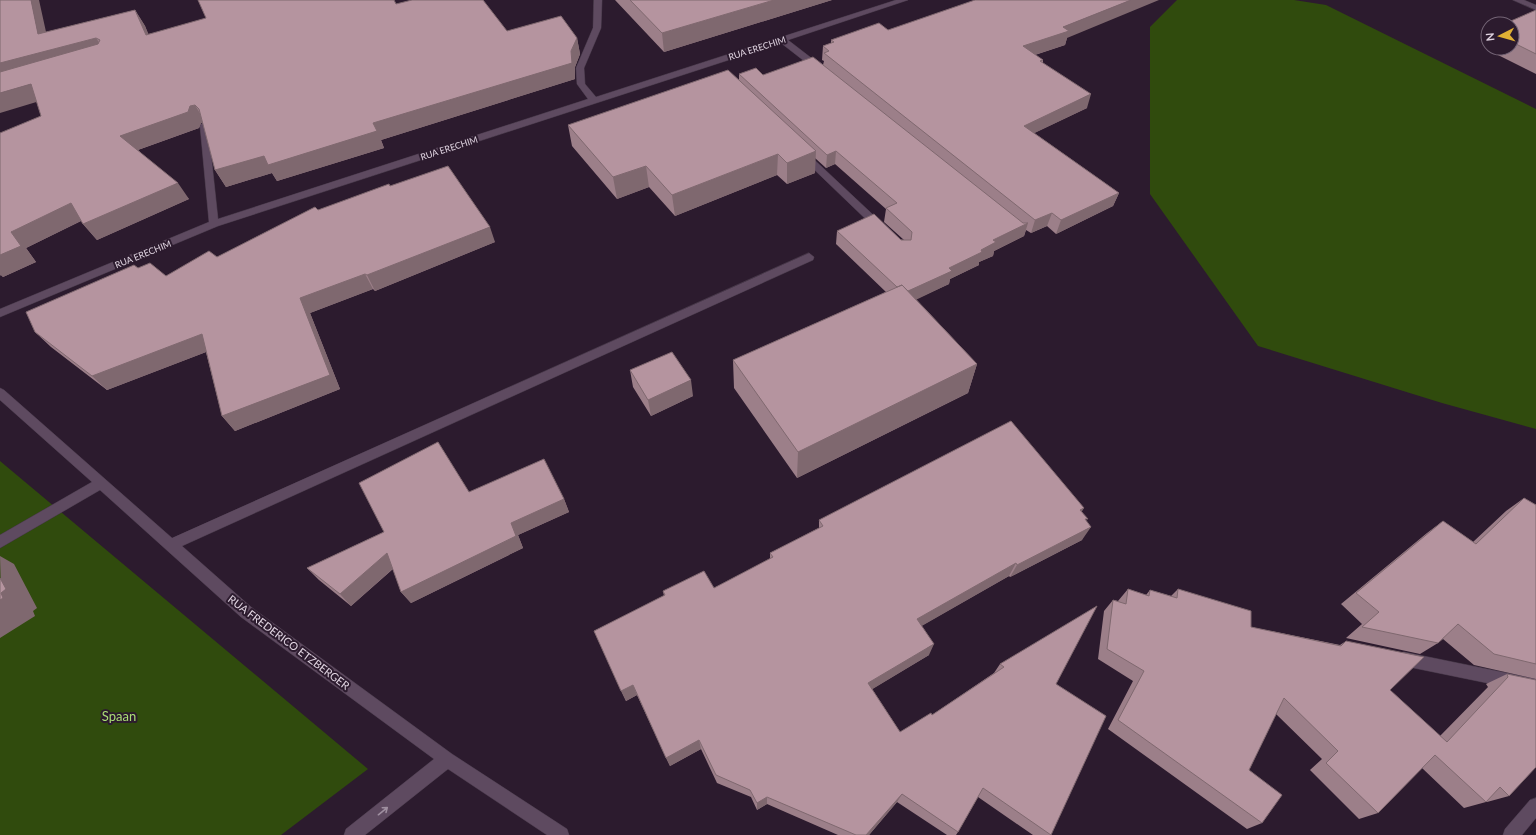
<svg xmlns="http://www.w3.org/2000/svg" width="1536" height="835" font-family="Lato,sans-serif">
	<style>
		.green { fill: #304b0d }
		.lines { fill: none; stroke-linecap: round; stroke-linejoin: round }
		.minor-casing { stroke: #453747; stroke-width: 1 }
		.minor { fill: #5e4a60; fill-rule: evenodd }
		.wall { fill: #9c7f89 }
		.shaded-wall { fill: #7f686f }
		.building { fill: #b5949f; stroke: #7f686f }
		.oneway { stroke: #9f8fa0 }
		.labels { text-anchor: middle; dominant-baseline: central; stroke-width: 4; stroke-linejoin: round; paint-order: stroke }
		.far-street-label { font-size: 9px; fill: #e0d4e1; stroke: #2c1b2e }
		.street-label { font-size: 11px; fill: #e0d4e1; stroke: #2c1b2e }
		.near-park-label { font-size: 13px; fill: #aadf75; stroke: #2c1b2e }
	</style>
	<rect width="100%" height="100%" fill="#2c1b2e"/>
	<path class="green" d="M1177,0H1294L1326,5L1536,109V429L1442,403L1258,346L1150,194V27Z
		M0,461L368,769L281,835H0Z"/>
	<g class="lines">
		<defs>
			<path id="minor" d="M594,0H602L601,28L584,68L585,84L596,97L896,0H908L788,40L823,67V71H817L781,43L218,226L0,317V309L209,222L200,126L201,124L204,123L208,126L218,219L588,99L577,84L576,68L593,28Z
				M1513,0H1524L1536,5V10Z
				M803,151L806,152L884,225L885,227L884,229H876L800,156V152Z
				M809,253L814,257L813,260L182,546L251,607L452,754L567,829L569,835H547L448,769L365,835H344L346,829L434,759L241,617L100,490L0,548V535L92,482L0,400V388L4,390L172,538Z
				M1404,652L1536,679V693L1404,666L1399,664L1397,659L1399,654Z
				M1536,798V818L1522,835H1503L1505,829L1530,800Z"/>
		</defs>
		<use href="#minor" class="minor-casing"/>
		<use href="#minor" class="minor"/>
	</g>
	<path class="wall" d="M615,0H832L664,52Z
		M396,4L507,31L577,38L580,54L575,67V79L381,140L384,148L277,181L272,173L226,187L215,170L203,122L201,123L199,128L138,150L189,199L97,240L83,224L81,221L26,248L36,262L3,277L1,275L41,116L46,32L135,10L145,26L148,34Z
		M1536,10V74L1490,51L1492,48H1512V24Z
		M888,30L1067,38L1065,45L1035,55L1043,60V63L1087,108L1034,133L1119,193L1113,206L1056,234L1047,226L1031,233L1026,230L1024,236L994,251L993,256L979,262V265L950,279L949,284L916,299L977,364L968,393L797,478L734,388L733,360L886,292L836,244L837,231L904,240L884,222L886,209L835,164L826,168L815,158V173L787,184L777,175L675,216L649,187L617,199L572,146L568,125L739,80V74L763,75L823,65L824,61L822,60L823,46L831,43V40Z
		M390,186L495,242L375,291L373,289L310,313L340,389L235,431L222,416L206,352L107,390L51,347L35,332L138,268L166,276L217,257L318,210Z
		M630,370L693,396L651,416L633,387Z
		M469,492L564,499L569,512L518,535L523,548L411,603L401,592L393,569L351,606L319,580L307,568Z
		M1524,498L1536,505V679L1474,665L1443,639L1438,643L1420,654L1346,638L1362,624L1341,604L1427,533L1443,521L1473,542L1506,511Z
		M1082,512L1086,521L1082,540L1010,577L1009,576L921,626L929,655L872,689L900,732L932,715L994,673L1000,664L1056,684L1050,835H1033L978,797L958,832L956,835H947L897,802L869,835H838L767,804L757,810L751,797L717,783L701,749L670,766L637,695L626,701L594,631L664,596L663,591L714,588L770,559V553L819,528V520Z
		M1128,589L1146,595L1150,590L1171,596L1178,589L1251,627L1340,645L1346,641L1390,690L1440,736L1488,687L1486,684L1507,674L1536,680L1509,796L1487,802H1486L1464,808L1422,768L1378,813L1359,819L1310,770L1322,759L1276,714L1249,770L1262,823L1247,829L1108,729L1133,681L1098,659L1104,611L1113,600L1118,601Z"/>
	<path class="shaded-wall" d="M31,0H39L50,50L96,38L107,54L0,82V63L38,34Z
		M774,0H832L664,52L662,33Z
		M1131,0H1159L1067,38L1065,45L1019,60L1023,46L1063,27Z
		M135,10L145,26L156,51L146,35Z
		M577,38L580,54L575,67V79L381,140L384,148L277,181L272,173L226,187L215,170L373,123L571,51Z
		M31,84L43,100L0,113V93Z
		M1091,94L1087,108L1020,140L1024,126Z
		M195,105L205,122L201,123L199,128L132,152L120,136L190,106Z
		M816,151L815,173L787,184V163Z
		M836,151L835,164L826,168L827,155Z
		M778,154L777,175L675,216L672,195Z
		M646,166L649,187L617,199L613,177Z
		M178,183L189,199L97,240L83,224Z
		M1119,193L1113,206L1056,234L1061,220Z
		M71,203L85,219L26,248L36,262L3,277L1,275L0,276V255L11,232Z
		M1052,213L1047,226L1031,233L1035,220Z
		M1028,223L1024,236L994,251L993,256L979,262V265L950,279L949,284L901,307L903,294L981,250L993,240Z
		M490,227L495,242L375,291L367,275Z
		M365,274L373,289L310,313L340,389L235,431L222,416L300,298Z
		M202,334L214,349L107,390L92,376Z
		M977,364L968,393L797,478L798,452Z
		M691,380L693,396L651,416L648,400Z
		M564,499L569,512L518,535L523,548L411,603L401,592L511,523Z
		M1084,508L1076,521L1080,510Z
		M1091,527L1082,540L1010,577L1017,565Z
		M387,553L397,565L351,606L340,594Z
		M0,556L14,564L37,608L33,611L35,616L0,638V600L1,593Z
		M1016,563L1009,576L913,631L917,619Z
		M934,644L929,655L866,693L868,683Z
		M633,685L637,695L626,701L621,691Z
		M699,740L701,749L670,766L666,758Z
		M902,794L897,802L869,835H866Z
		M767,797V804L757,810V803Z"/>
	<path class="building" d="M0,0H31L38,34L135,10L146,35L206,18L198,0H394L396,4L412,0H483L507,31L561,16L577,38L571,51L572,63L373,123L377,131L268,165L264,156L215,170L199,109L195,105L190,106L188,112L120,136L178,183L83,224L71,203L11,232L21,246L0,255V133L41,116L31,84L0,93V72L98,44L100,40L96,38L0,63Z
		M630,0H774L662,33Z
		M975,0H1131L1063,27L1069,31L1023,46L1043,60L1040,61L1091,94L1024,126L1119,193L1061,220L1052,213L1035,220L824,53L829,51L823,46L834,42L831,40L879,23L888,30Z
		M1536,10V54L1512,42V24H1504Z
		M813,57L1023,223H1028L993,240L996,242L981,250L982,252L949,268L952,271L908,291L902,285L897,287L837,231L874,214L901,240H911L912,232L886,208L897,203L836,151L827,155L739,74L756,68L763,75Z
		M728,70L816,151L787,163L778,154L672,195L646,166L613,177L568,125Z
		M448,166L490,227L367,275L365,274L300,298L330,375L222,416L202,334L92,376L35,332L26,312L134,265L138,268L150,263L166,276L209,251L217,257L315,207L318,210L389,184L390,186Z
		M902,285L977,364L798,452L733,360Z
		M672,352L691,380L648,400L630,370Z
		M1011,421L1084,508L1080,510L1088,519H1085L1091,527L1017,565L1016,563L917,619L934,644L868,683L900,732L931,713L932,715L1004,667L1000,664L1097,606L1056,684L1106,716L1051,835L983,788L958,832L902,794L866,835H856L767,797L757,803L750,790L716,775L699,740L666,758L633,685L621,691L594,631L665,595L663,591L704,571L714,588L773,557L770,553L823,526L819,520Z
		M438,442L469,492L544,459L564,499L511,523L516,536L401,592L387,553L340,594L307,568L384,532L359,483Z
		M1524,498L1536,505V664L1494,654L1458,624L1438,643L1362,627L1379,612L1356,593L1443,521L1476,544Z
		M0,578L6,589L1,593L3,598L0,600Z
		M1128,589L1149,596L1150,590L1177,598L1178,589L1251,611V627L1341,646L1346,641L1424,657L1390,690L1447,742L1508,677L1507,674L1536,680V767L1509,796L1500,787L1486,802L1435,755L1378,813L1326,763L1338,751L1284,698L1249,770L1282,795L1262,823L1118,720L1144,671L1107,649L1113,600L1126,604Z"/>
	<defs><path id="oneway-shaft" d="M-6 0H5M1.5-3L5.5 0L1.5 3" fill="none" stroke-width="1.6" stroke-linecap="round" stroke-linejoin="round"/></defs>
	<use class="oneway" href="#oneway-shaft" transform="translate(383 811) rotate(-39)"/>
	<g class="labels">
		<g class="far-street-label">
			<text transform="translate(757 48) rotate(-18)">RUA ERECHIM</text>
			<text transform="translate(449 148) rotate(-18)">RUA ERECHIM</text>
			<text transform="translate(143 254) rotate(-22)">RUA ERECHIM</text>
		</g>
		<g class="street-label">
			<text transform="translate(289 642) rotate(37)">RUA FREDERICO ETZBERGER</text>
		</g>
		<g class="near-park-label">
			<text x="119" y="716">Spaan</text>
		</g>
	</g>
	<g transform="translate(1500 36) rotate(264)"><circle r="19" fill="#2c1b2e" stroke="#746576"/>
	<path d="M0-3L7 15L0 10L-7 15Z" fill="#e0b034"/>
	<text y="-6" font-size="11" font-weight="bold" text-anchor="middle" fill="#e0d4e1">N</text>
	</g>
</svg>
